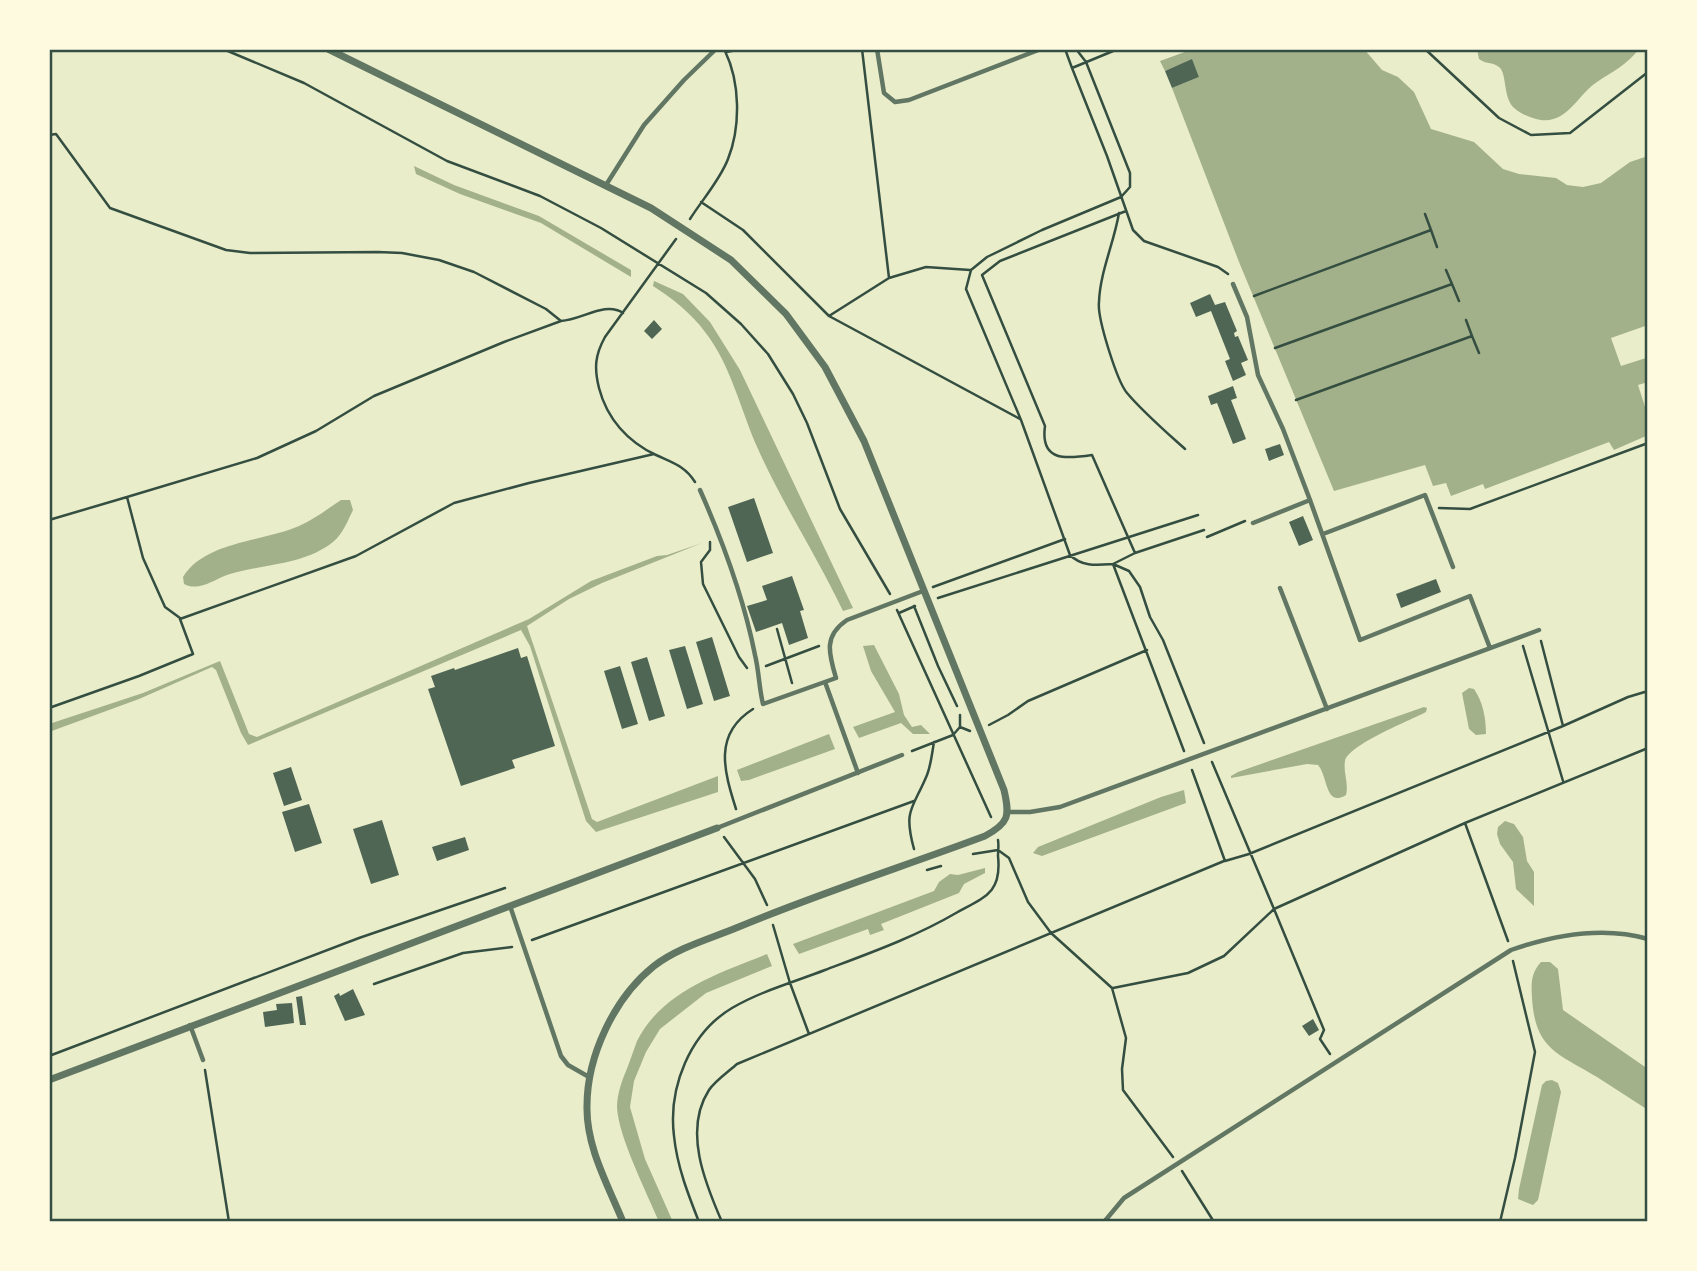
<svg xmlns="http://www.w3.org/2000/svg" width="1697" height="1271" font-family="Roboto,sans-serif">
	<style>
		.water { fill: #a3b18a }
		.building { fill: #4f6655 }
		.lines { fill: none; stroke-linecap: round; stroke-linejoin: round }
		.path { stroke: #344e41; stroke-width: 2.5 }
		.service { stroke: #617663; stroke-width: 4.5 }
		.minor { stroke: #617663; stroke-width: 7 }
		.neatline { fill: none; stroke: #344e41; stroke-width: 2.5 }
	</style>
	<rect width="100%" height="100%" fill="#e9edc9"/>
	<path class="water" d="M1193,49H1364L1382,70L1398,77L1414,92L1431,129L1474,142L1503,169L1519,174L1556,178L1567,185L1583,187L1601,183L1630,162L1648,156V325L1611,338L1621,366L1646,358L1648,382L1638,385L1648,416L1646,436L1614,450L1609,442L1485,489L1483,484L1451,496L1446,483L1433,486L1425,465L1334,491L1239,262L1172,88L1199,77L1192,60L1165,71L1160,61Z
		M1477,49H1639C1627,65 1613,71 1597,82C1577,95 1566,127 1536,119C1528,117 1519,113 1513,107C1503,96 1507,73 1499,67C1493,62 1485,64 1479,59Z
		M414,166L454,185L539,216L631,270V277L541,223L460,194L416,174Z
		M654,281L683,294L710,322L740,370L853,608L843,611C817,556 783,505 758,449C741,411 731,365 705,332C692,314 672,298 653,286Z
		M341,500H350L353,510C348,520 343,534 333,542C304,565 264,564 230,574C220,577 210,584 200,586C194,587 190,587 184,584L183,577C205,541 262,542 299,526C315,519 327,509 341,500Z
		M702,543L602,583L569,599L527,626L592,819L597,822L718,776V792L596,832L586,821L530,646L521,630L248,745L241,733L216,670L212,667L139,699L49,732V724L143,693L220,661L249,734L257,737L529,619L591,581L657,556L667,555Z
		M874,645L899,694L904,715L912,727L921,725L930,734H913L901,723L859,738L853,727L895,712L871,671L863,646Z
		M1469,688L1474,689C1483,702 1486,718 1486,734L1476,735L1469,729L1462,693Z
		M1424,707L1427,708L1426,712C1411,720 1348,745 1345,761C1343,772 1349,784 1346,795C1325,808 1328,776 1318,765L1307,764L1231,778V776L1238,772Z
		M829,734L835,749L749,780L741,781L737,770Z
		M1184,790L1186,803L1042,856L1033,853L1038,847L1161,797Z
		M1505,821L1514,824L1523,837L1527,861L1534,872V906L1516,889L1513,862L1500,844L1497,834L1498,827Z
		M985,868V873L964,884L959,893L881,924L884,930L870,935L868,929L799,954L793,944L934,891L939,882L950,874L958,875Z
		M767,954L772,966L706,993L660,1029L646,1052L634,1081L630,1107L645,1159L673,1222H659C647,1193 618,1136 617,1107C617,1093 623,1078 628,1066C631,1058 634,1049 637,1041C662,991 720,973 767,954Z
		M1541,962H1550L1558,969L1563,1010L1648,1069V1110C1631,1099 1614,1088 1597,1077C1559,1054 1535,1050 1532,998C1531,983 1531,973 1541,962Z
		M1552,1080L1558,1083L1561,1092L1538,1200L1533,1205L1518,1199L1519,1189L1542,1085L1546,1081Z"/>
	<path class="building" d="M1192,59L1199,77L1172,88L1165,71Z
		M1210,294L1215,305L1225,302L1237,331L1234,333L1235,337L1238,336L1248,360L1241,363L1246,375L1233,381L1225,361L1230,359L1211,311L1196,317L1190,303Z
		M654,320L662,329L652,339L644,331Z
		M1233,386L1237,398L1231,400L1246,439L1233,444L1217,403L1211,405L1208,396Z
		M1280,444L1284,455L1269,461L1265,449Z
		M754,498L773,553L747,562L728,507Z
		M1303,516L1313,540L1299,546L1289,522Z
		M792,576L804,610L800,611L808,638L789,645L782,623L756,632L747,606L767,600L762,586Z
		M1436,579L1441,592L1401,608L1396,594Z
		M712,637L730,696L714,701L696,642Z
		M685,646L703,704L687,709L669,650Z
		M518,648L521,658L527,656L555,746L512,760L515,768L461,786L428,689L435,687L431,676L454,668L455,670Z
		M647,657L665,716L649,721L631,662Z
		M620,666L638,724L622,729L604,671Z
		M291,767L302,800L284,806L273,773Z
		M309,804L322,843L295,852L282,812Z
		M382,820L399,875L371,884L353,829Z
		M465,837L469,850L437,861L432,847Z
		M353,989L365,1015L345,1021L334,996L339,993L340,996Z
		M302,996L306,1025H300L296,997Z
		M292,1003L294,1023L265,1027L263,1012L277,1010L276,1004Z
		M1313,1019L1319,1030L1309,1036L1302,1026Z"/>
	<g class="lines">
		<path class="path" d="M223,49L304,83L447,161L540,196L601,228L706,293L741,324L768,354L793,394L807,423L840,509L890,594
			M862,49L889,278
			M1065,49L1072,68L1118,49
			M1076,49L1086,62L1130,173V187L1121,197L1042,230L987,257L971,270L966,289L1021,420L1070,555C1082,567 1097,565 1113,564L1184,751
			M1425,49L1499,118L1531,135L1570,133L1648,72
			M726,52L743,49
			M1072,68L1107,156L1133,230L1144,241L1218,267L1228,274
			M49,135L56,134L110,208L226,250L250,253L378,252L402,253L439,260L474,272L546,309L561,321C582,320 605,301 623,313
			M701,202L743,230L829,316L889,278L926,267L970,270
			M1126,211L1000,261L982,275L1045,426C1040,462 1066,459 1092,455L1135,553L1204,530
			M1119,213C1114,243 1100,272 1099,302C1097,318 1117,381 1127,393C1144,413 1165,431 1185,449
			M690,219C702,200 720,180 728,159C741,126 740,82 725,51
			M1431,230L1437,247
			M676,239L605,337C595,355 594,368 599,388C607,419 628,442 656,455C673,463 685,466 695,482
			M1452,284L1459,301
			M1254,296L1431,230L1425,214
			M829,316L1020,419
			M1472,336L1479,353
			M1275,348L1452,284L1446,270
			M1296,400L1472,336L1466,320
			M127,497L257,458L316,431L374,396L504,342L561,321
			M1439,508L1470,509L1648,443
			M49,520L127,497L143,558L165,607L180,618
			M1207,537L1245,521
			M710,542V550L701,562L703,584L739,657L747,668
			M1113,564L1129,571L1140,587L1150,617L1163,640L1204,743
			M1113,564L1135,553
			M933,587L1065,539
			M938,598L1198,515
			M914,606L938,666L957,706
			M897,610L991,817
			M899,613L915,606
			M777,629L792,683
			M1541,641L1563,726
			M1523,646L1563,781
			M766,666L819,646
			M49,708L139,676L193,654L180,619L356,556L454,503L529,483L654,454
			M989,725L1008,715L1028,701L1147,650
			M960,727L970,731
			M912,751L953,735L960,727V715
			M1212,762L1274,909L1465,823L1648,748
			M1192,770L1225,861L1249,854L1563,726L1628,697L1648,691
			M736,809C724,771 713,734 753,709
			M1465,823L1508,941
			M724,837L755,879L767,905
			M914,849C903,809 913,809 927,775C931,765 932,753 934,742
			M973,854L998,850L1009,858L1028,902L1051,933L1112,988L1126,1038L1122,1069L1123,1090L1173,1157
			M927,870L941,866
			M773,925L790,983L809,1034
			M532,940L914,801
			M374,984L463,953L512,947
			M1113,988L1188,973L1224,956L1274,909L1324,1030L1320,1039L1330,1054
			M49,1056L359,938L505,888
			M205,1070L229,1222
			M1182,1171L1214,1222
			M699,1222C688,1194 677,1166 674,1136C668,1087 690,1033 732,1008C761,991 794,982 825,970C870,953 915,937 956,913C985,897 1002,893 998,856C998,850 999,846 998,840
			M722,1222C705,1183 683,1130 709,1090C715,1081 728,1072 737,1064L1224,861
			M1500,1222L1515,1158L1535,1052L1513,961"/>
		<path class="service" d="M877,49L884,93L895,102L909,100L1041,49
			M606,185L644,125L684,80L716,49
			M1233,284L1247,317L1258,375L1283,429L1310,500L1253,523
			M700,490C723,542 744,599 755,655C759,671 759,688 763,704L836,678C829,654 823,636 847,620L923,591
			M1310,500L1360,640L1470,596L1490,648
			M1323,534L1425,495L1453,567
			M1280,588L1327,709
			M825,682L858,773
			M1008,812H1030L1060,807L1539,630
			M717,828L902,755
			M510,906L561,1056L568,1065L589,1077
			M190,1025L203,1060
			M1104,1222L1124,1198L1511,950C1554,935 1603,926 1648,939"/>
		<path class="minor" d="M328,49L651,208L731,260L786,314L825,367L864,441L1004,790C1010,816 1009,823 985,836C902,867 817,894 736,928C709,939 677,948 654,966C614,998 587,1056 587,1106C586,1147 608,1185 623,1222
			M49,1080L717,828"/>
	</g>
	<rect width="1697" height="1271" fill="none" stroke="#fefae0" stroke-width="102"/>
	<rect x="51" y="51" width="1595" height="1169" class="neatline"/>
</svg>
